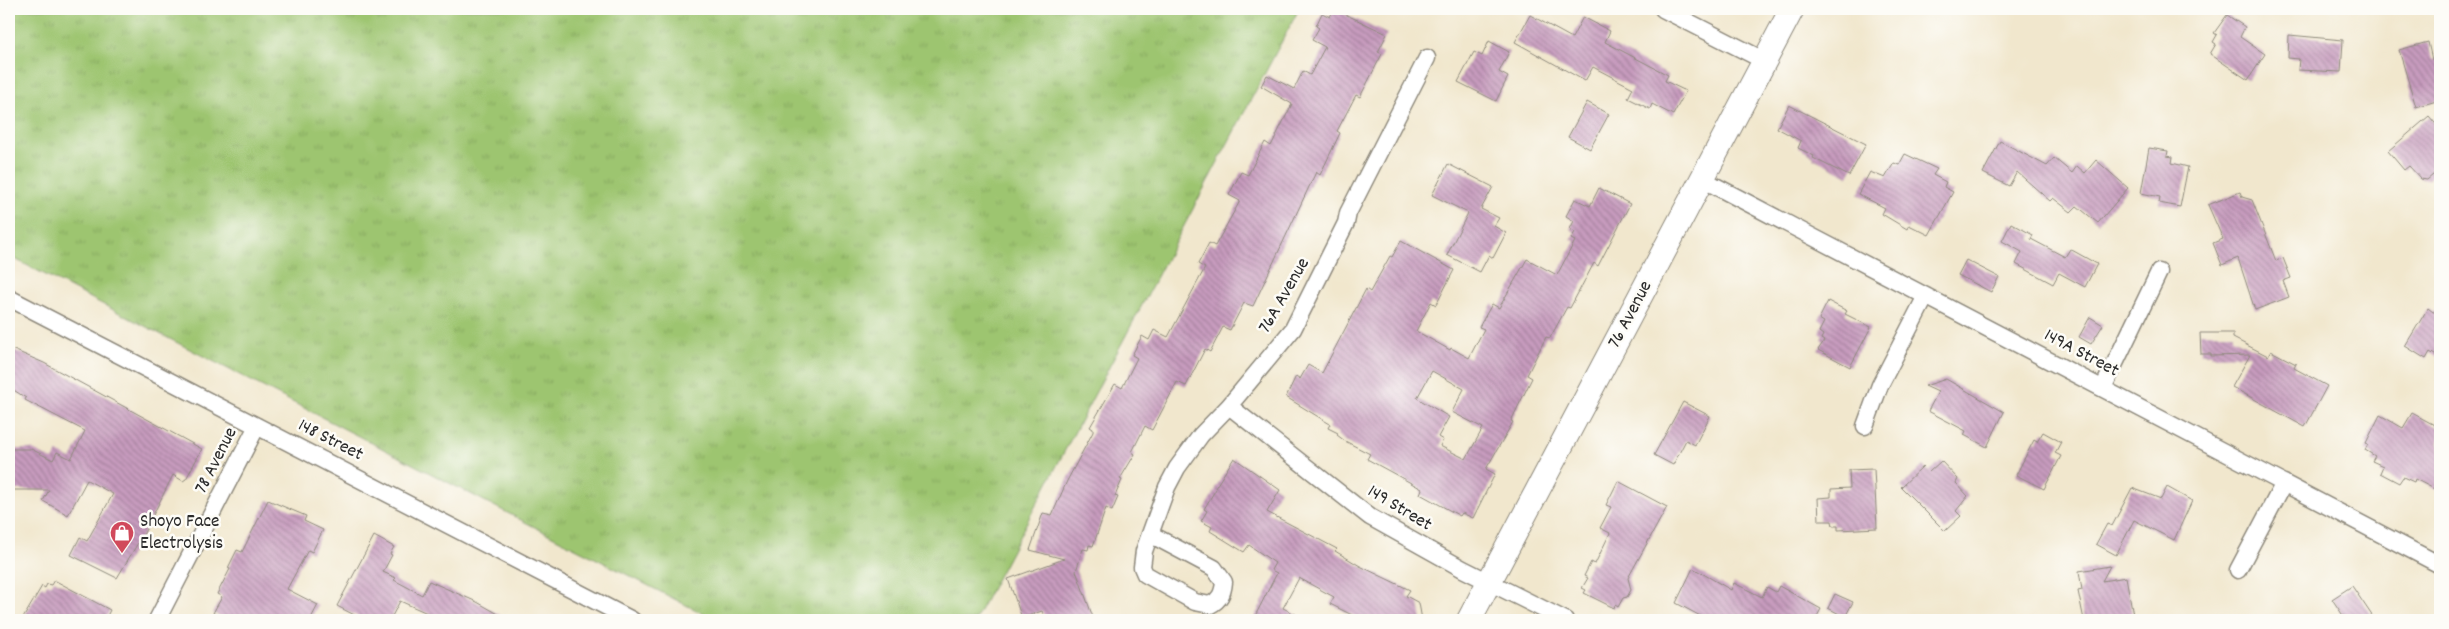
<svg xmlns="http://www.w3.org/2000/svg" width="2449" height="629" font-family="Dekko,sans-serif">
	<style>
		.grass { fill: url(#grass-tufts); stroke: #64784e }
		.building { fill: url(#building-back-hatch); fill-rule: evenodd }
		.lines { fill: none; stroke-linecap: round; stroke-linejoin: round }
		.street-casing { stroke: #8e897c; stroke-width: 19 }
		.secondary-casing { stroke: #8e897c; stroke-width: 26 }
		.street { stroke: #fff; stroke-width: 16 }
		.secondary { stroke: #fff; stroke-width: 24 }
		.labels { text-anchor: middle; dominant-baseline: central; stroke-width: 5; stroke-linejoin: round; paint-order: stroke }
		.street-label { font-size: 19px; fill: #2b2b2b; stroke: #fdfcf7 }
		.poi-label { font-size: 19px; fill: #2b2b2b; stroke: #fdfcf7; text-anchor: start }
	</style>
	<defs>
		<pattern id="grass-tufts" width="24" height="20" patternUnits="userSpaceOnUse" patternTransform="scale(1.25)"><rect width="24" height="20" fill="#9dc570"/><path d="M3 7l-1-3M5 7V3M7 7l1-3M15 17l-1-3M17 17v-4M19 17l1-3" fill="none" stroke="#87a961"/></pattern>
		<pattern id="building-back-hatch" width="6" height="6" patternUnits="userSpaceOnUse" patternTransform="scale(1.25)"><rect width="6" height="6" fill="#c79bbe"/><path d="M-1 5l2 2M0 0l6 6M5-1l2 2" fill="none" stroke="#a27f9b"/></pattern>
	</defs>
	<rect width="100%" height="100%" fill="#fdfcf7"/>
	<filter id="ink" filterUnits="userSpaceOnUse"><feTurbulence type="fractalNoise" baseFrequency=".02" numOctaves="2"/><feDisplacementMap in="SourceGraphic" scale="10" xChannelSelector="R" yChannelSelector="G"/><feConvolveMatrix kernelMatrix="1 2 1 2 8 2 1 2 1" color-interpolation-filters="sRGB"/></filter>
	<filter id="wash" filterUnits="userSpaceOnUse"><feTurbulence type="fractalNoise" baseFrequency=".0096" numOctaves="4" result="noise"/><feDisplacementMap in="SourceGraphic" scale="20" xChannelSelector="R" yChannelSelector="G"/><feGaussianBlur stdDeviation="1.12" result="paint"/><feColorMatrix in="noise" values="0 0 0 0 0 0 0 0 0 0 0 0 0 0 0 0 0 1.4 0 .05"/><feComposite in="paint" operator="in"/></filter>
	<g filter="url(#wash)">
		<rect width="100%" height="100%" fill="#f1e7cd"/>
		<path class="grass" d="M9,9H1299L975,620H715L9,256Z"/>
		<g id="blocks">
			<path class="building" d="M1334,9L1387,34L1378,52L1382,54L1360,97L1356,95L1337,131L1340,133L1320,175L1316,172L1253,306L1244,303L1230,330L1223,327L1210,352L1205,349L1186,386L1177,382L1152,430L1145,426L1132,452L1135,454L1120,479L1122,480L1115,496L1118,497L1112,511L1106,508L1093,546L1089,545L1088,550L1083,549L1076,571L1094,620H1046L1042,611L1022,618L1008,579L1064,559L1030,550L1043,513L1052,515L1067,481L1093,432V429L1090,427L1115,384L1122,388L1137,358L1132,355L1142,336L1149,340L1154,330L1168,337L1205,268L1198,264L1209,243L1215,246L1240,201L1229,195L1241,172L1248,175L1265,142L1271,146L1292,104L1261,86L1267,75L1294,89L1303,71L1310,75L1325,47L1312,40L1319,28L1316,26L1322,13L1330,17Z
				M1530,15L1572,38L1583,17L1610,31L1605,42L1668,75L1665,81L1686,91L1673,115L1652,104L1650,109L1628,98L1633,88L1593,67L1585,81L1515,42Z
				M2227,15L2245,27L2240,37L2265,54L2248,80L2210,54L2216,44L2213,42L2217,35L2214,33Z
				M2289,35L2343,40L2341,72L2298,70L2299,59L2288,58Z
				M1489,41L1509,52L1499,72L1508,77L1496,101L1458,82L1474,52L1482,56Z
				M2428,42L2432,60L2437,58L2440,69V100L2416,107L2399,50Z
				M1587,102L1609,114L1590,149L1568,137Z
				M1789,105L1866,144L1849,176L1813,158L1814,156L1798,148L1801,141L1777,128Z
				M2429,116L2440,129V169L2427,180L2421,179L2409,166L2404,170L2388,151Z
				M2000,141L2047,166L2054,158L2072,173L2077,166L2085,173L2096,160L2128,188L2098,223L2077,206L2071,212L2053,198L2050,201L2017,172L2009,186L1983,173Z
				M2149,148L2168,151L2167,156L2173,157L2172,163L2188,167L2180,207L2159,203L2160,197L2141,193Z
				M1905,154L1937,169L1933,175L1946,182L1944,187L1953,192L1929,235L1909,225L1907,229L1882,214L1885,208L1858,194L1870,172L1885,178L1894,163L1899,165Z
				M1448,164L1493,187L1481,209L1499,218L1494,226L1506,233L1493,258L1489,255L1480,272L1447,255L1468,213L1432,195Z
				M1599,188L1630,204L1598,266L1594,263L1570,308L1567,307L1550,338L1546,337L1527,375L1532,378L1511,421L1513,422L1486,469L1495,474L1473,518L1462,513L1460,516L1420,494L1422,489L1367,459L1370,454L1345,441L1337,435L1338,433L1328,428L1330,424L1286,397L1296,376L1300,379L1308,365L1322,373L1366,289L1370,292L1390,256L1392,257L1401,241L1454,270L1436,305L1431,302L1416,331L1450,350L1451,348L1469,358L1484,329L1479,327L1492,304L1499,308L1527,259L1557,275L1575,241L1571,239L1575,232L1570,229L1574,221L1566,216L1575,199L1590,206ZM1432,371L1464,389L1452,412L1483,428L1466,459L1440,446L1443,440L1438,437L1449,417L1417,398Z
				M2240,192L2242,197L2252,200L2276,261L2283,258L2291,278L2283,281L2289,297L2255,310L2238,258L2222,265L2213,243L2223,239L2208,205Z
				M2011,223L2033,235L2031,239L2065,257L2070,249L2097,264L2085,287L2059,273L2053,284L2016,264L2022,252L2002,241Z
				M1966,260L1999,277L1991,292L1958,275Z
				M1828,301L1847,311L1845,314L1871,327L1850,367L1818,350L1824,341L1821,339L1823,335L1819,332L1824,322L1819,319Z
				M2428,308L2433,312L2440,311V358L2430,352L2426,359L2405,346Z
				M2090,317L2103,325L2091,344L2079,337Z
				M2200,333H2233V338L2268,356L2271,351L2296,364L2294,368L2327,386L2305,427L2232,387L2250,355L2211,356V354H2201Z
				M9,348L44,363L202,449L186,479L183,481L173,475L144,533L117,578L71,555L80,537L87,541L113,494L87,480L68,515L43,501L49,490H9V449H31L53,460L57,452L71,459L85,431L25,400L26,398L9,387Z
				M1946,379L2004,412L1987,447L1964,435L1966,431L1928,411L1938,392L1925,386Z
				M1683,402L1710,416L1695,445L1686,440L1673,465L1654,455Z
				M2412,413L2440,428V492L2415,479L2414,482L2403,477L2399,483L2380,473L2383,466L2372,461L2375,456L2365,450L2368,444L2366,443L2380,415L2403,428Z
				M2043,432L2061,442L2055,453L2061,456L2044,489L2016,475L2034,440L2037,442Z
				M1234,458L1280,490L1267,512L1337,549L1335,551L1360,566L1410,590L1406,596L1419,603L1422,620H1362L1330,604L1334,597L1299,578L1283,608L1307,620H1253L1277,573L1271,570L1275,563L1249,545L1244,552L1210,531L1212,527L1201,521L1207,511L1204,509L1216,489L1215,488Z
				M1941,461L1958,479L1956,483L1968,496L1956,511L1961,516L1945,531L1901,487L1923,466L1929,472Z
				M1874,469L1877,528L1838,530V526H1833L1832,521H1819L1818,498L1831,497V489L1850,488L1849,470Z
				M1618,481L1667,507L1628,578L1631,590L1627,597L1623,598L1618,607L1615,605L1614,608L1584,593L1586,590L1582,588L1588,578L1584,576L1591,562L1595,564L1610,533L1600,528L1611,507L1606,505Z
				M2167,487L2192,501L2174,540L2134,520L2116,555L2096,544L2107,524L2112,526L2132,488L2161,499Z
				M268,500L306,516L304,521L323,530L312,552L308,550L287,589L318,605L310,620H227L213,613L222,597L217,594L230,569L228,568L237,550L242,552Z
				M374,536L394,547L390,554L392,555L383,572L396,578L394,580L422,595L429,581L477,602L509,620H443L400,601L390,620H364L337,606Z
				M2110,566L2102,581L2126,577L2134,620H2084L2078,591L2082,590L2079,571Z
				M1693,568L1731,590L1734,583L1762,597L1767,587L1776,592L1779,586L1821,609L1815,620H1708L1676,603Z
				M54,580L110,610L105,620H22L42,586L45,588L47,584L51,585Z
				M2352,586L2375,620H2346L2332,599Z
				M1835,594L1853,602L1845,617L1828,608Z"/>
		</g>
	</g>
	<g filter="url(#ink)">
		<use href="#blocks" fill-opacity="0" stroke="#8e897c" stroke-width="1"/>
		<g class="lines">
			<defs>
				<path id="street" d="M1663,9L1765,61
					M1702,179L2440,565
					M9,298L632,620
					M2103,388L2159,272
					M1229,406L1370,517L1463,569L1565,620
					M1865,426L1880,385L1926,296
					M1150,534L1214,568L1224,582C1223,593 1220,600 1210,605L1195,602L1145,574L1142,567L1144,551L1167,487L1177,468L1201,435L1229,406L1293,329L1346,223L1348,213L1427,58
					M2238,570L2284,483
					M157,620L257,426"/>
				<path id="secondary" d="M1469,620L1792,9"/>
			</defs>
			<use href="#street" class="street-casing"/>
			<use href="#secondary" class="secondary-casing"/>
			<use href="#street" class="street"/>
			<use href="#secondary" class="secondary"/>
		</g>
	</g>
	<defs>
		<symbol id="shop-pin" viewBox="-11 -11 22 30"><path d="M0 17L-7.5 6A9.5 9.5 0 1 1 7.5 6Z" fill="#d1495b" stroke="#fdfcf7"/><path d="M-5-2.5h2.3a2.7 3.5 0 0 1 5.4 0H5L5.5 6h-11ZM-1.5-2.5h3a1.5 2.3 0 0 0-3 0Z" fill="#fff"/></symbol>
	</defs>
	<g fill-rule="evenodd">
		<use href="#shop-pin" x="108" y="519" width="28" height="38"/>
	</g>
	<g class="labels">
		<g class="street-label">
			<text transform="translate(1285 296) rotate(-60)">76A Avenue</text>
			<text transform="translate(1631 315) rotate(-62)">76 Avenue</text>
			<text transform="translate(2081 354) rotate(28)">149A Street</text>
			<text transform="translate(330 441) rotate(27)">148 Street</text>
			<text transform="translate(217 461) rotate(-63)">78 Avenue</text>
			<text transform="translate(1399 509) rotate(31)">149 Street</text>
		</g>
		<g class="poi-label">
			<text x="140" y="522">Shoyo Face<tspan x="140" dy="22">Electrolysis</tspan></text>
		</g>
	</g>
	<rect width="2449" height="629" fill="none" stroke="#fdfcf7" stroke-width="30"/>
</svg>
